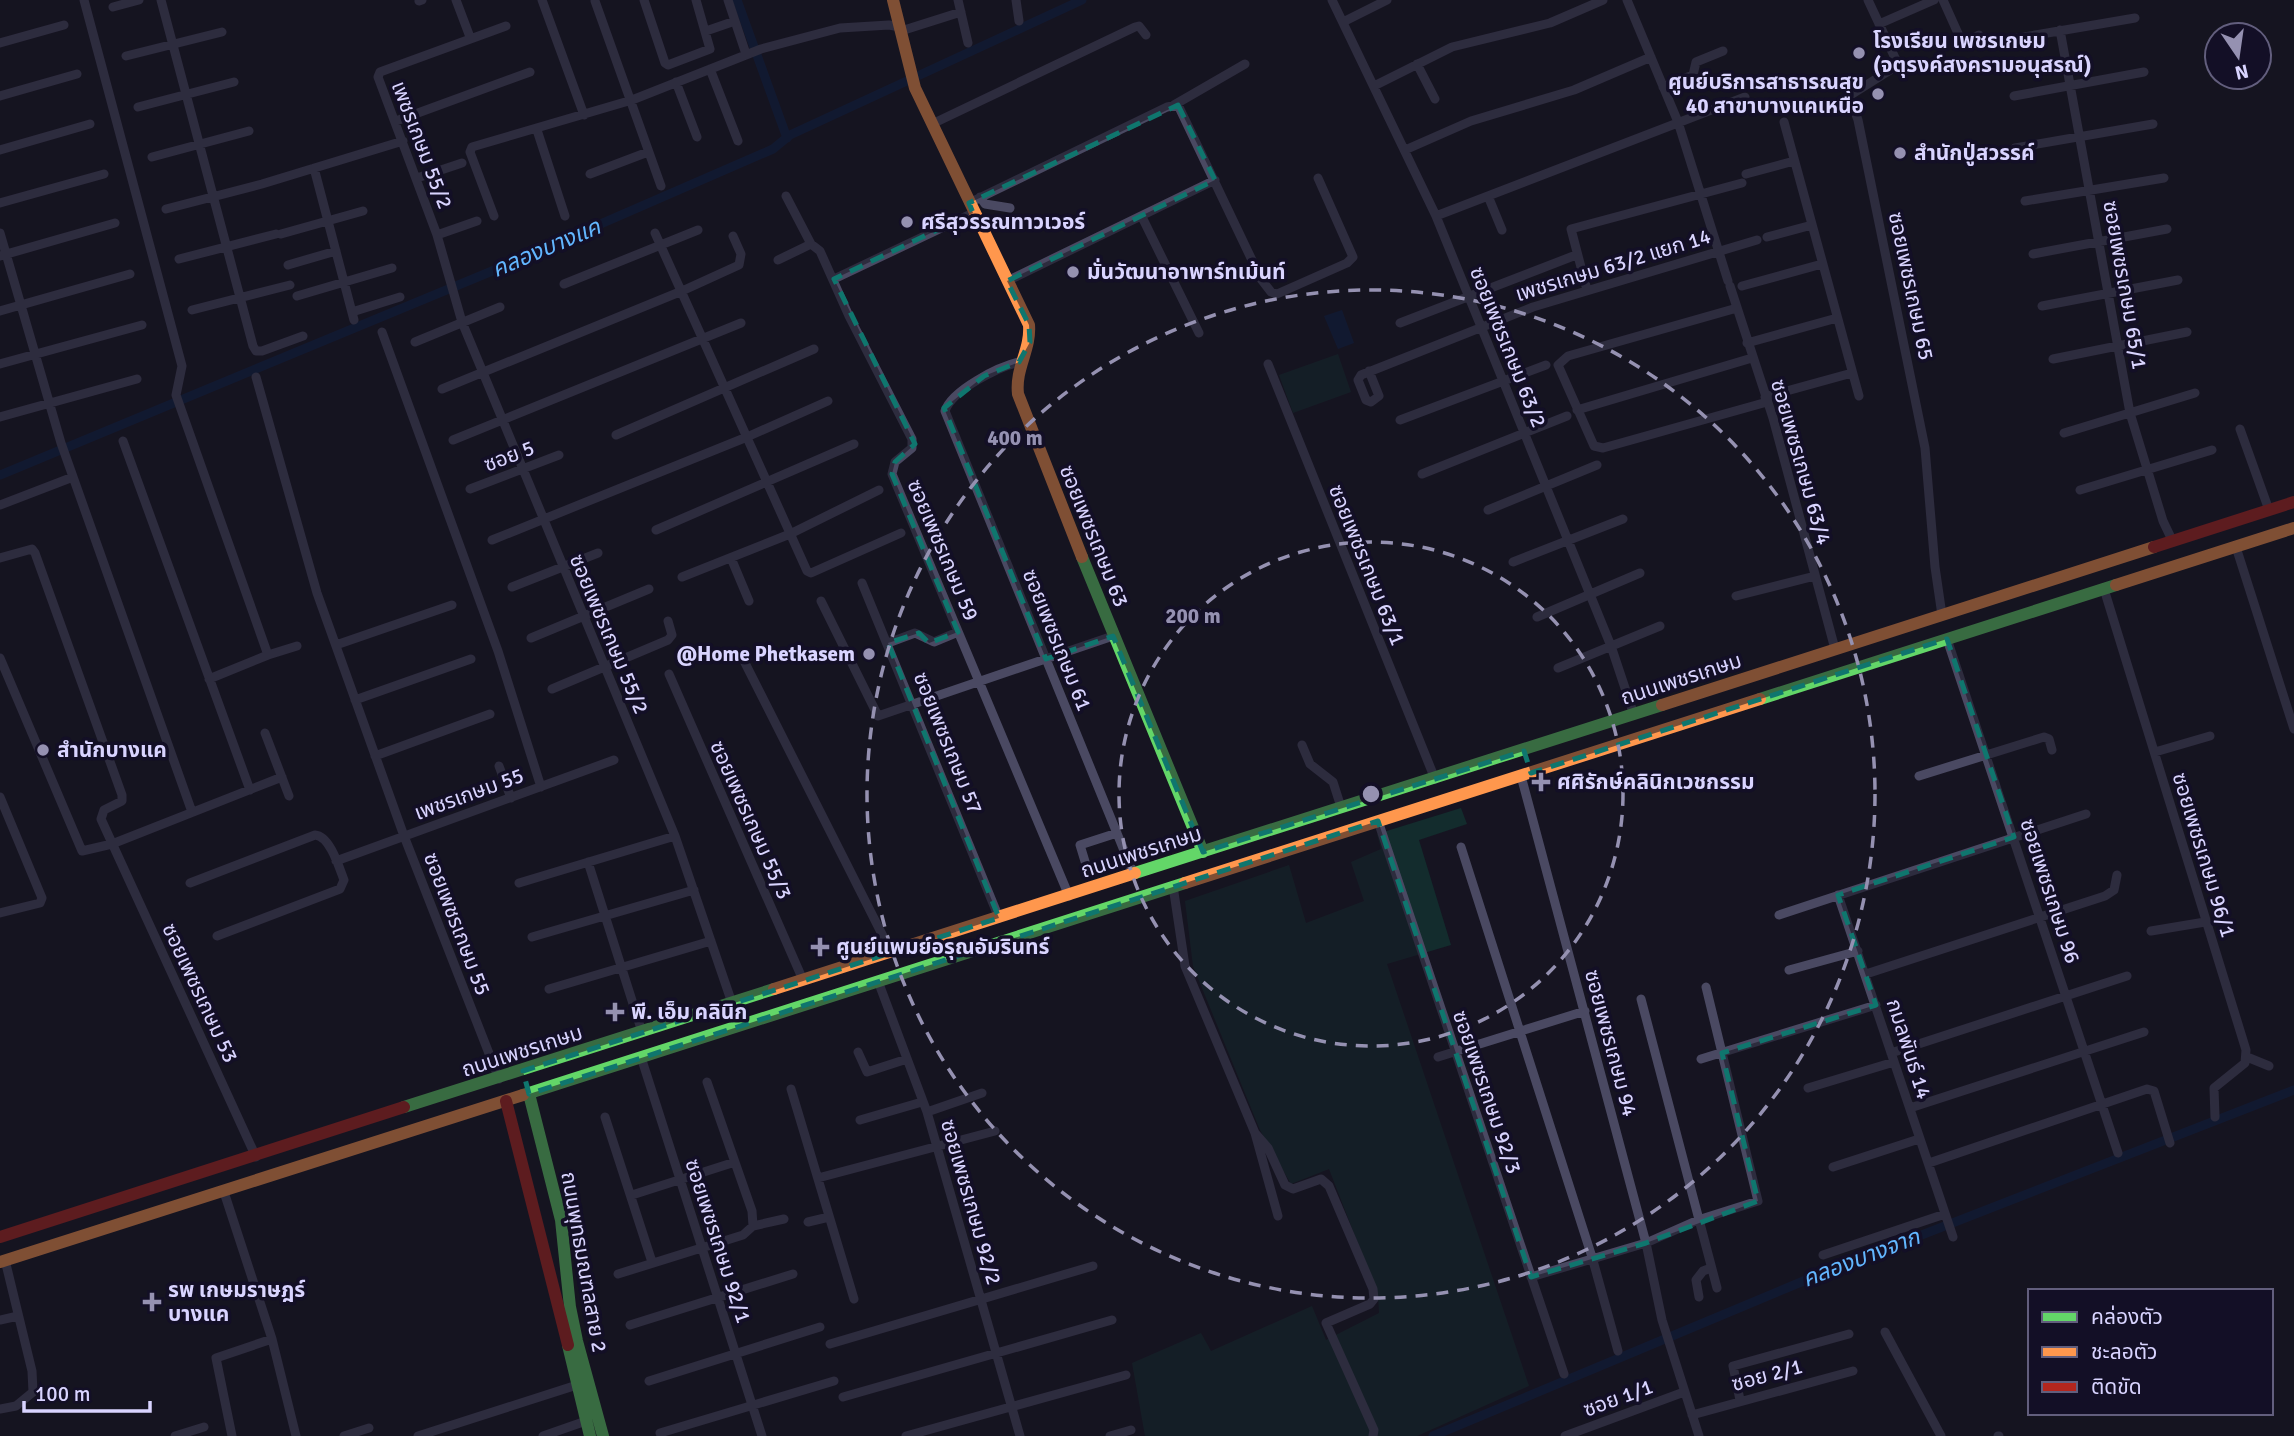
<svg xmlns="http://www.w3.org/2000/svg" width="2294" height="1436" font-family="Signika,'Noto Sans Thai',sans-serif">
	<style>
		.green { fill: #132c2d }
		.water { fill: #0d2144 }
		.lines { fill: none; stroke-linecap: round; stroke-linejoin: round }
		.canal { stroke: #0d2144; stroke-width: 9 }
		.street { stroke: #4a4962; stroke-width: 9 }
		.fast { stroke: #63d668; stroke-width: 12 }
		.slow { stroke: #ff974d; stroke-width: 12 }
		.jam { stroke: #b3261e; stroke-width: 12 }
		.marked { fill: none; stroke: #0f766e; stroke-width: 5; stroke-dasharray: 14 9; stroke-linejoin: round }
		.ring { fill: none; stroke: #9591b1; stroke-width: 3.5; stroke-dasharray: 12 9 }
		.poi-dot { fill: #9591b1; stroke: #130f26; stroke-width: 2.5 }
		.labels { text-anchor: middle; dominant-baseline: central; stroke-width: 7; stroke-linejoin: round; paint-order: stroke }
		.poi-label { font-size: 21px; font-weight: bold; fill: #d9d4ff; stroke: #130f26; text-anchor: start }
		.street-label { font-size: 21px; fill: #d9d4ff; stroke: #130f26 }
		.water-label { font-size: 23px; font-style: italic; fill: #62b6ff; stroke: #130f26 }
		.centre { fill: #9591b1; stroke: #130f26; stroke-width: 3.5 }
		.ring-label { font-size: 21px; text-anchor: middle; font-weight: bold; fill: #9591b1; stroke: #130f26; stroke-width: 7; stroke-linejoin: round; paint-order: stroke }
	</style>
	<rect width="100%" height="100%" fill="#161421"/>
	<path class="green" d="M1338,354L1351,392L1293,413L1279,375Z
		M1461,808L1467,824L1419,840L1451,945L1387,964L1529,1386L1417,1436H1145L1132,1363L1201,1333L1211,1351L1312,1306L1326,1340L1379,1313L1378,1295L1329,1169L1291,1184L1260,1130L1193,966L1185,901L1289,865L1306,923L1364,901L1351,862L1381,849L1377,834Z"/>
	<path class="water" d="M1342,310L1354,343L1338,349L1324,316Z"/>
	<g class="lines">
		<path class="canal" d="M737,0L787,138
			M0,475L497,269L773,149L790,135L1082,0
			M1433,1436L1806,1280L2294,1090"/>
		<path class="street" d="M84,0L182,366L176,395L268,655L209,679
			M161,0L253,346L256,351H262L303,336
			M456,0L470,37
			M542,0L584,115
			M644,0L665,63L668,65L710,49L696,0
			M728,0L746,54
			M958,0L968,43
			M1016,0L1019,21
			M1332,0L1436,216L1611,646L1634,715
			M1627,0L1678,122L1728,281
			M1868,0L1896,60L1895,67L1849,96L1858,120L1925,448L1935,567L1942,615
			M1943,0L1961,40L1967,41L1979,35
			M419,1L422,0
			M595,1L661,186
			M113,7L139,0
			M1343,22L1387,0
			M1879,24L1934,0
			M506,26L380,72L378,77L437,235L462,322L675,836L732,1003
			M2060,30L2130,413L2163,521L2173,542
			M706,31L735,21
			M901,31L961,12
			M2001,41L2135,18
			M0,43L64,25
			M126,56L222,32
			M1417,64L1435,99
			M710,69L738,141
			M676,82L697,137
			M1374,86L1452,47L1550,23L1603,0
			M1663,87L1693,75L1696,62L1723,51
			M0,96L77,74
			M2014,96L2144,72
			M1174,105L1245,64
			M138,107L234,82
			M396,121L530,72
			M1784,122L1859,396
			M932,124L1135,27L1139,26L1146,35
			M537,130L565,216
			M2015,148L2153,124
			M0,150L90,124
			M1405,150L1471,121L1574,90L1651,57
			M152,157L249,131
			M314,168L354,320
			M590,174L648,152
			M1746,174L1794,161
			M417,178L462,163
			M786,196L811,244L820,251L849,316L912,439V448L895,462L892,474L1069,896
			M1488,196L1502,230
			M980,197L985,204L1010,208
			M2025,201L2164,178
			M0,203L104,174
			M969,203L1167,107L1178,105L1261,279L1271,292L1277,294L1347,263L1353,257L1318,178
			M166,209L262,184L403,141
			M494,216L470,152L472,147L632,100L761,49L840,28L889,25L900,27
			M1436,216L1745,97
			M1142,217L1199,333
			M0,233L61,443L192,812
			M655,233L807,571L811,573L901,533
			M281,234L363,211
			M437,235L477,221
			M1767,237L1812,225
			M2033,254L2167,229
			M0,256L115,223
			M179,259L276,234
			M778,260L811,244
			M288,265L336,251
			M834,279L973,213
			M1007,281L1215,180
			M564,284L698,230
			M1730,286L1773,418L1835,649
			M1742,286L1822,264
			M1587,290L1571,229L1742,183
			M297,296L392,268
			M2042,306L2178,280
			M1737,308L1568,356L1558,365L1594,446L1603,448L1767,402
			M192,310L290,285
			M0,311L130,274
			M352,312L400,297
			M1400,323L1576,255
			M382,332L498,651L541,787
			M415,342L500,307
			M1747,343L1837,318
			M2053,359L2187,332
			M1019,362C998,367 952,390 945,411L1134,875
			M0,364L142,325
			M1268,364L1435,779
			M1369,371L1379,396L1371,402L1366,400L1358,380L1361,375L1533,307L1757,240
			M256,377L317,593L404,836L499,1079
			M442,389L682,291L739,265L741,254L733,236
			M1765,397L1852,373
			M1577,410L1752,358
			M0,417L137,379
			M1400,420L1546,365
			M2240,429L2269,510
			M2064,433L2195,393
			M616,435L814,349
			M453,440L741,323
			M123,441L250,790
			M1422,474L1567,416
			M470,489L559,455
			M2080,490L2212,450
			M0,505L73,477
			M1488,510L1597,465
			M656,530L854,444
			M492,540L747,437L828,401
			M2236,547L2294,729
			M0,558L32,549L35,553L122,795V801L104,810L101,819L256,1157
			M731,558L749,601
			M1513,562L1623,519
			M682,577L790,534L879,490
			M862,583L999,918
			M512,587L598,553
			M2104,589L2246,1050L2245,1063L2214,1088L2215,1117
			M1736,596L1815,576
			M821,601L878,716L1113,636
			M1537,617L1640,573
			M531,638L649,589
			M1947,639L2118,1153
			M888,643L915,633L934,642L958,632
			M336,645L452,605
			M268,655L297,646
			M742,657L891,952
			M0,658L82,851L112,844L282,777
			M1558,668L1660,626
			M669,674L803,980
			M552,689L668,640L672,635L668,621
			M355,700L471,659
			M265,733L289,796
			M1302,745L1310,764L1333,782L1341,807
			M2155,752L2210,736
			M375,756L490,714
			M499,766L511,798
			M1521,776L1646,1243L1662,1320L1699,1436
			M1919,776L2044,737L2049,739L2052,750
			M0,797L42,898L40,903L0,913
			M1378,821L1564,1374
			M1461,847L1592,1257L1618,1351
			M336,861L614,760
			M588,862L642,1032
			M1087,868L1080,845L1117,833
			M190,883L315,835C330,836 339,867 344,880L340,889L217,936
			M519,883L675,836
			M1173,886L1185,966L1255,1133L1278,1216
			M1838,895L1953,1237
			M1779,915L2086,814
			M2151,931L2205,922
			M532,937L694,890
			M1789,970L1858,951
			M1866,974L2105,896L2114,890L2117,875
			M878,981L927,1112L1020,1436
			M549,989L711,941
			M1641,999L1717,1288
			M858,1052L867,1072L907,1059
			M1891,1053L2127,976
			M641,1057L762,1436
			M1438,1057L1585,1011
			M2247,1057L2269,1066
			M1701,1059L1876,1005
			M707,1082L752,1211L753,1226
			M1808,1088L1894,1062
			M791,1089L854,1299
			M1910,1108L2144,1032
			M927,1112L982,1093
			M605,1117L652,1262
			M860,1120L922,1102
			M1255,1133L1268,1148L1285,1185L1293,1189L1321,1179L1329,1186L1373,1289L1374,1299L1370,1304L1326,1323L1374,1430L1373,1436
			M1929,1163L2147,1089L2154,1091L2170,1143
			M1833,1167L1919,1139
			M818,1178L995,1131
			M224,1192L272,1339L296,1436
			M632,1195L735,1162
			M808,1222L829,1217
			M1823,1255L1945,1214
			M618,1274L743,1235L753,1226L784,1219
			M1531,1277L1646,1243L1698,1220L1758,1201L1706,987
			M1699,1297L1696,1280L1703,1271L1711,1268
			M0,1320L18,1316
			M630,1325L793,1274
			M1885,1332L1941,1436
			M830,1344L1093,1266
			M649,1381L820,1327
			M843,1397L1112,1320
			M1740,1400L1733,1366L1849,1334
			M0,1409L16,1406L33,1392L32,1371L5,1260
			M1692,1415L1853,1371
			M660,1433L834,1381
			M175,1436L204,1427
			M232,1436L216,1358L272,1339
			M344,1436L369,1428
			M418,1436L577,1385
			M543,1436L586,1421
			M906,1436L1126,1375
			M1110,1436L1131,1430
			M1565,1436L1684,1392
			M1998,1436H1999"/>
		<path class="fast" d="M1082,557L1203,852
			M1760,699L2116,585
			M1135,873L1662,705
			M529,1094L561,1220L570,1307L577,1341L603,1436
			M523,1095L1185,883
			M404,1107L774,989
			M568,1345L590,1436"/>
		<path class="slow" d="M893,0L915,88L1029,325C1031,350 1015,368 1018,394L1082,557
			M2116,585L2294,528
			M1662,705L2154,547
			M1185,883L1760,699
			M774,989L1135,873
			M0,1262L523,1095"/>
		<path class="jam" d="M2154,547L2294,502
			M506,1101L568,1345
			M0,1237L404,1107"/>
	</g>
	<path d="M0 0H2294V1436H0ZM1178,105L1215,180L1007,281L1029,325L1030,342L1019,362L984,376L944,408L1046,659L1113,636L1203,852L1524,751L1531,773L1947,639L2014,837L1838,895L1876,1005L1722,1053L1758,1201L1646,1243L1531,1277L1378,821L529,1094L523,1071L999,918L888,643L919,633L929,643L958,632L892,474L895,462L915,444L834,279L973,213L969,203Z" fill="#161421" fill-opacity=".55" fill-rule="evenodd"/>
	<path class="marked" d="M1178,105L1215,180L1007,281L1029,325L1030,342L1019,362L984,376L944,408L1046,659L1113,636L1203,852L1524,751L1531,773L1947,639L2014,837L1838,895L1876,1005L1722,1053L1758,1201L1646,1243L1531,1277L1378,821L529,1094L523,1071L999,918L888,643L919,633L929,643L958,632L892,474L895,462L915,444L834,279L973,213L969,203Z"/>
	<g class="ring">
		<circle cx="1371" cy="794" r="252"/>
		<circle cx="1371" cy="794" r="504"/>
	</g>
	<g class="poi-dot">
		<circle cx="1859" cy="53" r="7"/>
		<circle cx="1878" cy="94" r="7"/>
		<circle cx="1900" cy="153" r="7"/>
		<circle cx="907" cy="222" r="7"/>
		<circle cx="1073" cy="272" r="7"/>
		<circle cx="869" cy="654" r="7"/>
		<circle cx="43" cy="750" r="7"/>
		<path d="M1537.5 771.5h7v7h7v7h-7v7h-7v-7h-7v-7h7z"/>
		<path d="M816.5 936.5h7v7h7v7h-7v7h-7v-7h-7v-7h7z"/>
		<path d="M611.5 1001.5h7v7h7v7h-7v7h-7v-7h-7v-7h7z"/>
		<path d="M148.5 1291.5h7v7h7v7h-7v7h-7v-7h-7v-7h7z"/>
	</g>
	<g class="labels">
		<g class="poi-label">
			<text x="1873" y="41">โรงเรียน เพชรเกษม<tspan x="1873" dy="24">(จตุรงค์สงครามอนุสรณ์)</tspan></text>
			<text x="1864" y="82" text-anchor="end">ศูนย์บริการสาธารณสุข<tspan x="1864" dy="24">40 สาขาบางแคเหนือ</tspan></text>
			<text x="1914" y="153">สำนักปู่สวรรค์</text>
			<text x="921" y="222">ศรีสุวรรณทาวเวอร์</text>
			<text x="1087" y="272">มั่นวัฒนาอาพาร์ทเม้นท์</text>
			<text x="855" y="654" text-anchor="end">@Home Phetkasem</text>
			<text x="57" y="750">สำนักบางแค</text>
			<text x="1557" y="782">ศศิรักษ์คลินิกเวชกรรม</text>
			<text x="836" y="947">ศูนย์แพมย์อรุณอัมรินทร์</text>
			<text x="631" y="1012">พี. เอ็ม คลินิก</text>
			<text x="168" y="1290">รพ เกษมราษฎร์<tspan x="168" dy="24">บางแค</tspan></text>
		</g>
		<g class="street-label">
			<text transform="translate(422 145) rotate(69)">เพชรเกษม 55/2</text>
			<text transform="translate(1613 265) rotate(-17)">เพชรเกษม 63/2 แยก 14</text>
			<text transform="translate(2125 285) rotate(80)">ซอยเพชรเกษม 65/1</text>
			<text transform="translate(1911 286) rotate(78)">ซอยเพชรเกษม 65</text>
			<text transform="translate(1508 347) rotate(68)">ซอยเพชรเกษม 63/2</text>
			<text transform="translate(509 456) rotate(-21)">ซอย 5</text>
			<text transform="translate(1801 462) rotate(74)">ซอยเพชรเกษม 63/4</text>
			<text transform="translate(1094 536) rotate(68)">ซอยเพชรเกษม 63</text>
			<text transform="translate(943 550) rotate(67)">ซอยเพชรเกษม 59</text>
			<text transform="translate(1367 565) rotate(68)">ซอยเพชรเกษม 63/1</text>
			<text transform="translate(609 634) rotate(67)">ซอยเพชรเกษม 55/2</text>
			<text transform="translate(1057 640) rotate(68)">ซอยเพชรเกษม 61</text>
			<text transform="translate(1681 679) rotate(-18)">ถนนเพชรเกษม</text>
			<text transform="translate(948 743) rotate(68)">ซอยเพชรเกษม 57</text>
			<text transform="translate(469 794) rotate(-20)">เพชรเกษม 55</text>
			<text transform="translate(751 820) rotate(66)">ซอยเพชรเกษม 55/3</text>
			<text transform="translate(1141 852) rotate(-18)">ถนนเพชรเกษม</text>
			<text transform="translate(2204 855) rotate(73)">ซอยเพชรเกษม 96/1</text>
			<text transform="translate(2050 891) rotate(72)">ซอยเพชรเกษม 96</text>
			<text transform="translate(457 924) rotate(69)">ซอยเพชรเกษม 55</text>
			<text transform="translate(200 993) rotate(65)">ซอยเพชรเกษม 53</text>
			<text transform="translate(1611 1043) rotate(75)">ซอยเพชรเกษม 94</text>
			<text transform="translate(1909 1049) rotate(72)">กมลพันธ์ 14</text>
			<text transform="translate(522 1051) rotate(-18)">ถนนเพชรเกษม</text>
			<text transform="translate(1487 1092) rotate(71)">ซอยเพชรเกษม 92/3</text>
			<text transform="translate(971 1202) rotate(74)">ซอยเพชรเกษม 92/2</text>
			<text transform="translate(718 1241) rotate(72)">ซอยเพชรเกษม 92/1</text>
			<text transform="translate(584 1262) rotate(80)">ถนนพุทธมณฑลสาย 2</text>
			<text transform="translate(1767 1375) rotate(-15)">ซอย 2/1</text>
			<text transform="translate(1618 1398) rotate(-20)">ซอย 1/1</text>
		</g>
		<g class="water-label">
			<text transform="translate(546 248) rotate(-23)">คลองบางแค</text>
			<text transform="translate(1861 1258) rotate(-21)">คลองบางจาก</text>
		</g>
	</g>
	<circle cx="1371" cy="794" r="10" class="centre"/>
	<g class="ring-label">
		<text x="1015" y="445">400 m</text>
		<text x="1193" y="623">200 m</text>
	</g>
	<rect x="2028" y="1289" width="245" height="126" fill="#130f26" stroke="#625e7d" stroke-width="2"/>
	<rect x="2042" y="1312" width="35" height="10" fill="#63d668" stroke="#625e7d" stroke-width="2"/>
	<text x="2091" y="1324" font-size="21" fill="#d9d4ff">คล่องตัว</text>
	<rect x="2042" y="1347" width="35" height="10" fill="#ff974d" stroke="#625e7d" stroke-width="2"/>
	<text x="2091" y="1359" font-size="21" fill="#d9d4ff">ชะลอตัว</text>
	<rect x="2042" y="1382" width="35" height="10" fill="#b3261e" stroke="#625e7d" stroke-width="2"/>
	<text x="2091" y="1394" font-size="21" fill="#d9d4ff">ติดขัด</text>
	<g transform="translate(2238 56) rotate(167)"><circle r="33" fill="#130f26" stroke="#625e7d" stroke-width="2"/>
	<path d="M0-5L12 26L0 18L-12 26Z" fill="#9591b1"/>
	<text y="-10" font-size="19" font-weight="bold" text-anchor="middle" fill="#d9d4ff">N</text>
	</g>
	<path d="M24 1401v10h126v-10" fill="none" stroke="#d9d4ff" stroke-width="3.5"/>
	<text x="35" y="1401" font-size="21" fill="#d9d4ff" stroke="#130f26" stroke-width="5" paint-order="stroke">100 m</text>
</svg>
